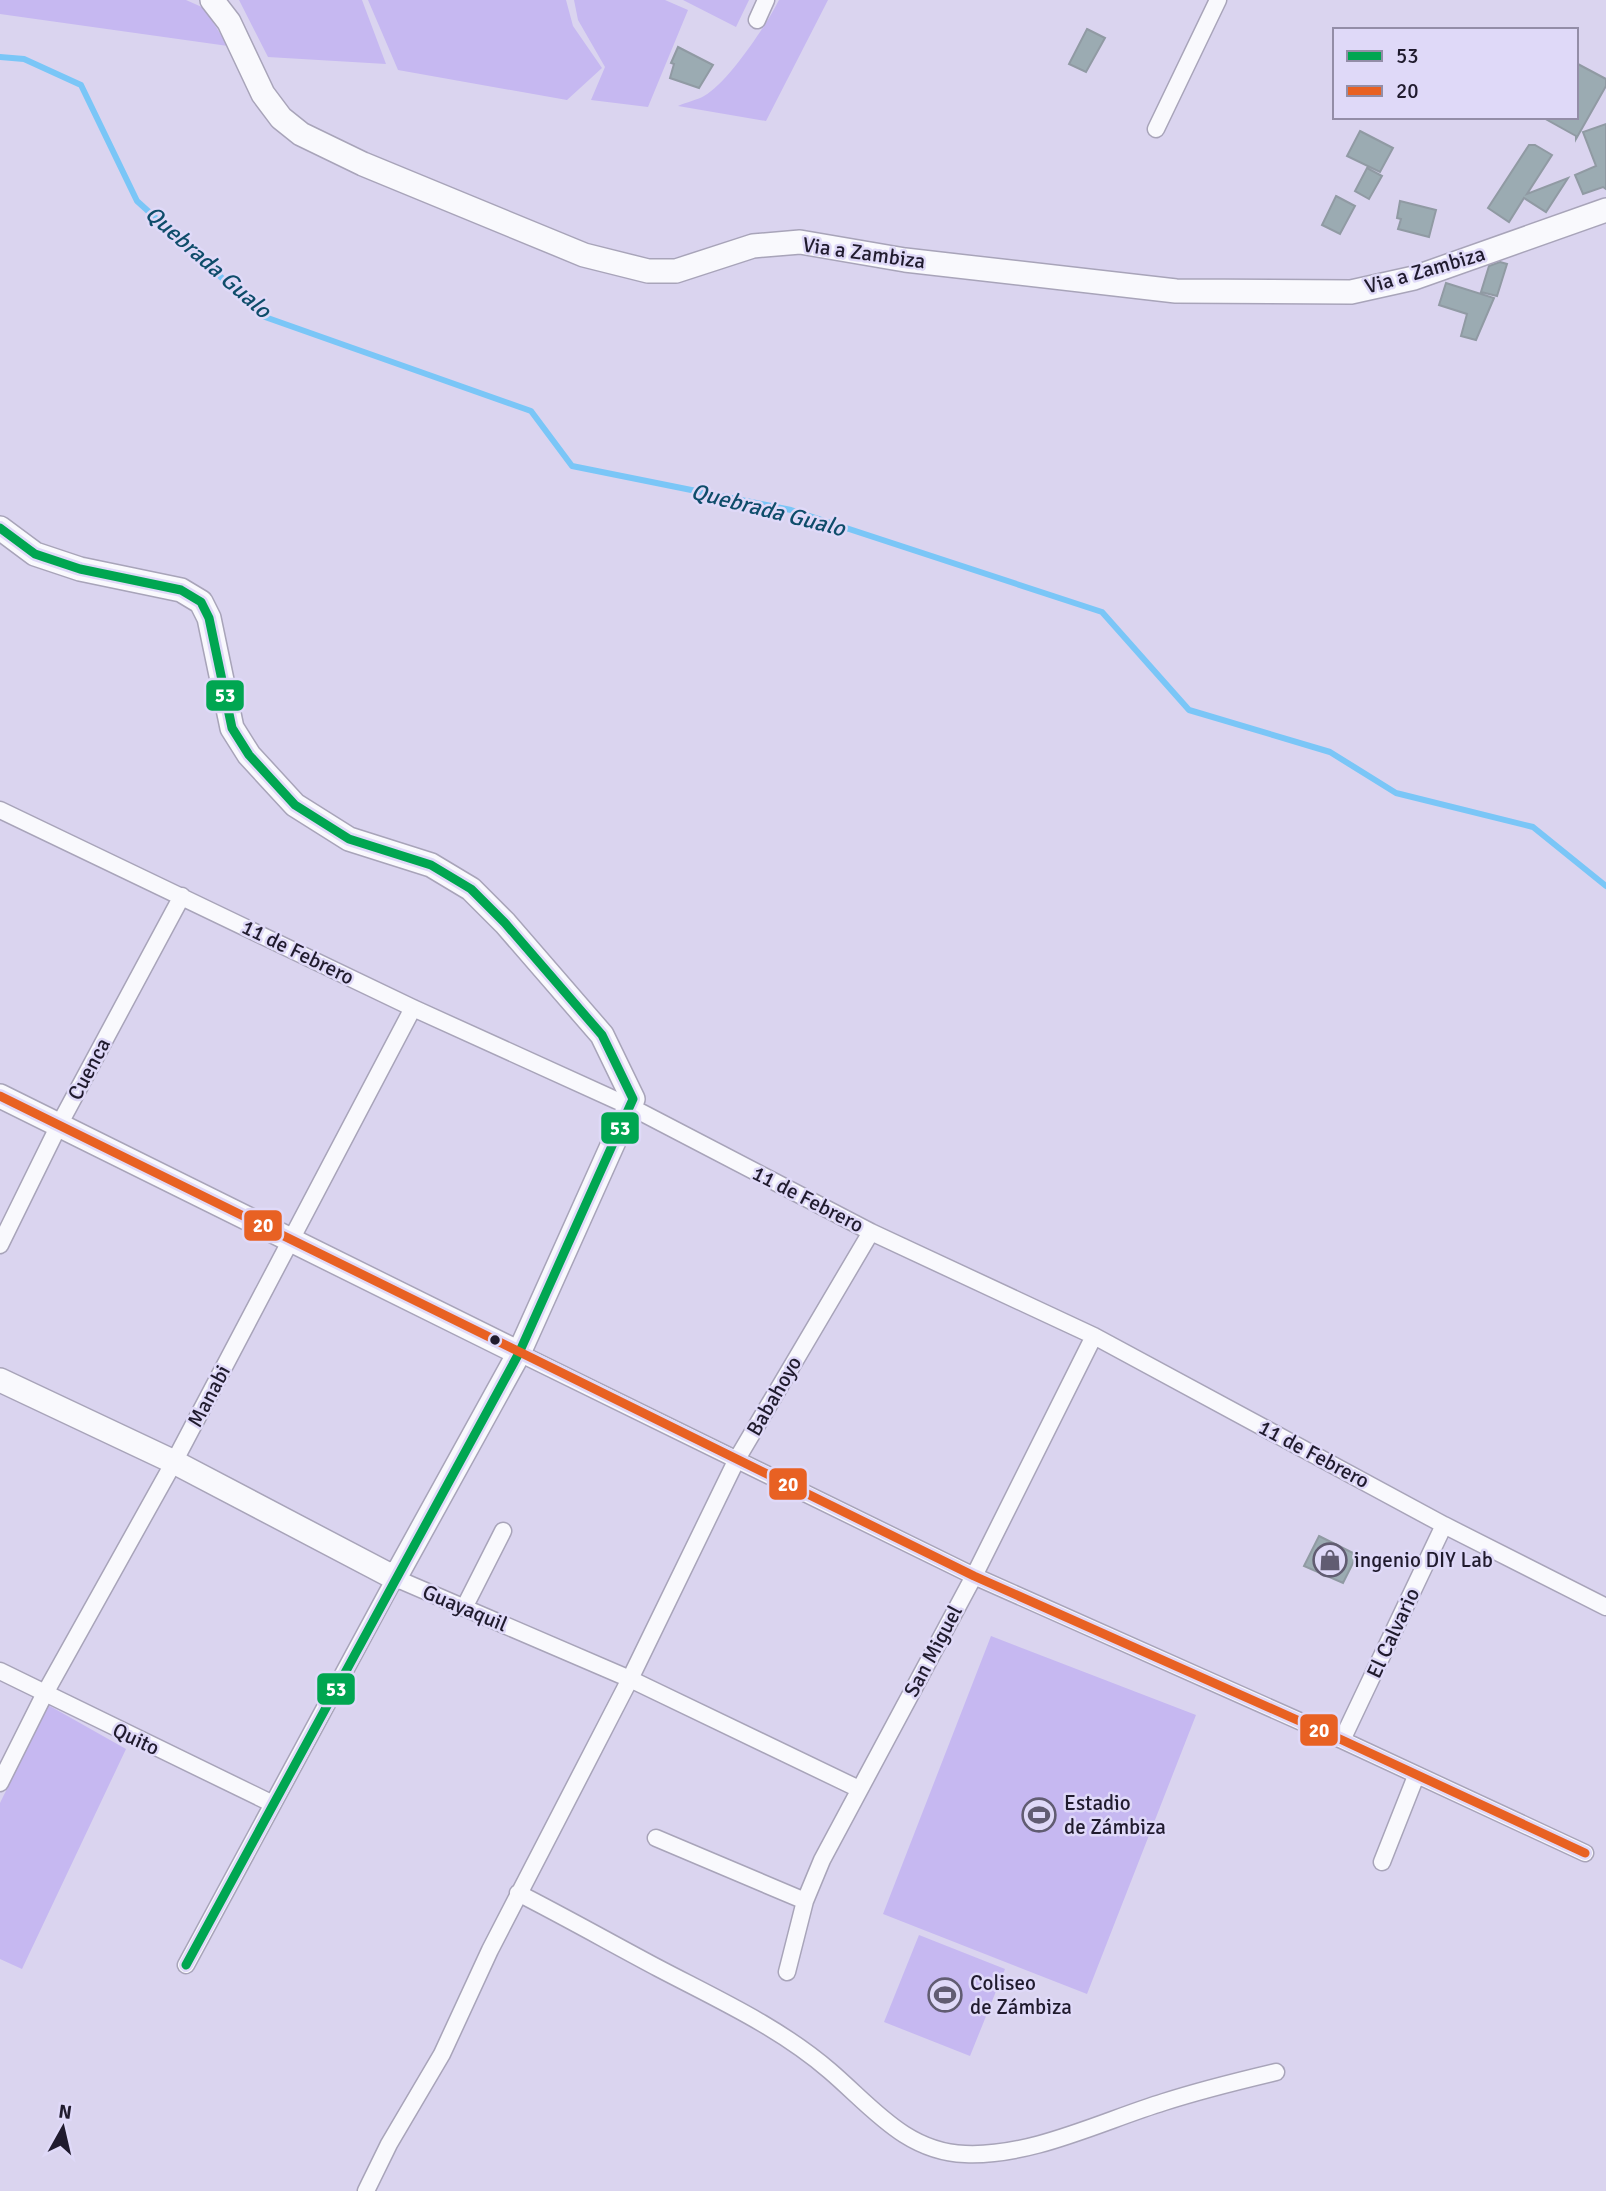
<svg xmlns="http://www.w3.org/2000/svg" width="1606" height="2191" font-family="Signika,sans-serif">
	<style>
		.green { fill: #c6b8f1 }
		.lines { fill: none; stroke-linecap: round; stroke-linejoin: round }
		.stream { stroke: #7ac6f7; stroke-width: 6 }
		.building { fill: #9babb2; stroke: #909aa3; stroke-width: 2 }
		.street-casing { stroke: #a8a4b9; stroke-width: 19 }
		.secondary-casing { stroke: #a8a4b9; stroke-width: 26 }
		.street { stroke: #f9f9fd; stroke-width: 16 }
		.secondary { stroke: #f9f9fd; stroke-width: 23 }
		.bus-1-casing { stroke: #dfd9f8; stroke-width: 14 }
		.bus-2-casing { stroke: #dfd9f8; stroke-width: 14 }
		.bus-1 { stroke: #00a651; stroke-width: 9 }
		.bus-2 { stroke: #e86123; stroke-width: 9 }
		.bus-dot { fill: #201b2e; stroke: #dfd9f8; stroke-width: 2.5 }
		.labels { text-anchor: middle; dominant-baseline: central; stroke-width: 5; stroke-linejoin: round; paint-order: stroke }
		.street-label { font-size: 21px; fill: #201b2e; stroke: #dfd9f8 }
		.poi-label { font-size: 21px; fill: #201b2e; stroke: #dfd9f8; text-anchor: start }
		.water-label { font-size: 23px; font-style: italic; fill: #0e4c6a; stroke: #dfd9f8 }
		.line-badge { stroke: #dfd9f8; stroke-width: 2.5 }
		.badge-label { font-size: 19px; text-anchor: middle; font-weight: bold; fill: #fff }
	</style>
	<rect width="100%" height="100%" fill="#dad4ef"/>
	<path class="green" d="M0,0H186L204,8L228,46L0,14Z
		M239,0H362L386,64L268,57Z
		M368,0H566L573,26L602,68L567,100L398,70Z
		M574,0H665L688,10L648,107L591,100L605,67L578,20Z
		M683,0H749L736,27Z
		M779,0H828L766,121L678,106C687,102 697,100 704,96C728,83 767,24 779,0Z
		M991,1636L1196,1715L1087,1994L883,1914Z
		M48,1705L126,1749L22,1969L0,1959V1803Z
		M919,1935L1005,1969L970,2056L884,2022Z"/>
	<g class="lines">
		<path class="stream" d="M0,57L24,59L81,85L137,201L265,317L531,411L572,466L791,510L1102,612L1189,710L1330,752L1396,793L1533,827L1606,886"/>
	</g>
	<path class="building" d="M1087,29L1105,38L1086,72L1069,64Z
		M678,47L713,65L699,88L670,78L674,64L671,63Z
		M1576,63L1606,79V86L1576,139V136L1542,117H1576Z
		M1606,124V189L1603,187L1583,194L1575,175L1596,166L1583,132Z
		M1360,131L1393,148L1380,172L1347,156Z
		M1529,145H1535L1552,155L1527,194L1568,178L1546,212L1524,198L1509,222L1488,208Z
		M1367,168L1382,176L1369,199L1355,191Z
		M1336,196L1355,206L1340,234L1322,225Z
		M1400,201L1436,210L1429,237L1398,229L1401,219L1397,218Z
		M1500,262L1507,264L1497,296L1481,292L1489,266Z
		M1446,283L1494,298L1476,340L1461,336L1467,314L1439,305Z
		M1319,1536L1357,1555L1343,1583L1304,1566Z"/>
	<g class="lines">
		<defs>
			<path id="street" d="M757,20L766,0
				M1156,129L1218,0
				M0,810L413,1008L631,1107L871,1232L1094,1336L1444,1525L1606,1607
				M0,1245L59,1125L182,896
				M519,1353L974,1576L1342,1740L1585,1853
				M464,1608L503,1531
				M0,1671L273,1804
				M1342,1740L1444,1525
				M0,1783L44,1695L174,1462L413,1008
				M656,1838L805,1901
				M1382,1862L1416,1776
				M518,1893C565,1917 611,1943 658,1968C717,1999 779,2027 830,2071C872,2107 906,2152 965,2154C1031,2157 1102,2121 1164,2102C1201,2090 1238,2081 1276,2072
				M186,1965L395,1578L630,1679L859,1789
				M787,1972L805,1901L822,1860L974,1576L1094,1336
				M366,2191L389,2144L442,2054L490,1950L630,1679L737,1459L871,1232"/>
			<path id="secondary" d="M212,0L229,22L263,94L281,118L301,134L363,164L584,255L648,271H676L753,246L800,242L905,260L1176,291L1351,292L1414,278L1606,210
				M0,528L35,554L80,569L181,590L201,602L209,618L232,728L249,755L295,805L349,839L431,865L471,889L505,923L602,1035L633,1099L519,1353L395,1578L174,1462L0,1380
				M0,1096L519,1353"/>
		</defs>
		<use href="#street" class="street-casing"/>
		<use href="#secondary" class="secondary-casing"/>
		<use href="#street" class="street"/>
		<use href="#secondary" class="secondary"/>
		<defs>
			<path id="bus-1" d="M0,528L35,554L80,569L181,590L201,602L209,618L232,728L249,755L295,805L349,839L431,865L471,889L505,923L602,1035L633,1099L519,1353L186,1965"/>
			<path id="bus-2" d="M0,1096L974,1576L1342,1740L1585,1853"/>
		</defs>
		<use href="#bus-1" class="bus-1-casing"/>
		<use href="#bus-2" class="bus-2-casing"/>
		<use href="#bus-1" class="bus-1"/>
		<use href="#bus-2" class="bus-2"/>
	</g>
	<defs>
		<symbol id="shop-ring" viewBox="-11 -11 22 22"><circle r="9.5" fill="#dfd9f8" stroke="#615c72" stroke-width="1.5"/><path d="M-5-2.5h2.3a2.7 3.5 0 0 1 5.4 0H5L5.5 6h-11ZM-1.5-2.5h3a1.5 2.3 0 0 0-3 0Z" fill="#615c72"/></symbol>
		<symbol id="stadium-ring" viewBox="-11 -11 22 22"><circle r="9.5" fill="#dfd9f8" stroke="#615c72" stroke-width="1.5"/><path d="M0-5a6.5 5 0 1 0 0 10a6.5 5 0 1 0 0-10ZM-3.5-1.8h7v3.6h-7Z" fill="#615c72"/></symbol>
	</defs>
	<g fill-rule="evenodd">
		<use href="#shop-ring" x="1311" y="1541" width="38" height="38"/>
		<use href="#stadium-ring" x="1020" y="1796" width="38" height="38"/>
		<use href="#stadium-ring" x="926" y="1976" width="38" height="38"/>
	</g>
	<circle class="bus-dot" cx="495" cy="1340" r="6"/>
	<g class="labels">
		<g class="street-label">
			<text transform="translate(864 253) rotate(8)">Via a Zambiza</text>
			<text transform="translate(1425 270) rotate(-16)">Via a Zambiza</text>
			<text transform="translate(298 952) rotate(26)">11 de Febrero</text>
			<text transform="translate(89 1069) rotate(-62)">Cuenca</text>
			<text transform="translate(808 1199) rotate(27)">11 de Febrero</text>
			<text transform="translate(209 1396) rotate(-62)">Manabi</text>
			<text transform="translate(774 1396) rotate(-60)">Babahoyo</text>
			<text transform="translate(1314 1454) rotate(28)">11 de Febrero</text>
			<text transform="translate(465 1608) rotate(23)">Guayaquil</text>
			<text transform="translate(1393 1633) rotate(-65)">El Calvario</text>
			<text transform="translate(933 1651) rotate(-62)">San Miguel</text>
			<text transform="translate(136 1739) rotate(25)">Quito</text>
		</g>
		<g class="poi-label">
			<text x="1354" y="1560">ingenio DIY Lab</text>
			<text x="1064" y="1803">Estadio<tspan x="1064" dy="24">de Zámbiza</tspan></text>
			<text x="970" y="1983">Coliseo<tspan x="970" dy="24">de Zámbiza</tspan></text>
		</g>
		<g class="water-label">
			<text transform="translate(208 262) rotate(41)">Quebrada Gualo</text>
			<text transform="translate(768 510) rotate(14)">Quebrada Gualo</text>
		</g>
	</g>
	<g class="line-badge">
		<rect x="205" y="679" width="40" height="33" rx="7" fill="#00a651"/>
		<rect x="600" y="1111" width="40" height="34" rx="7" fill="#00a651"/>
		<rect x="243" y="1209" width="40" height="33" rx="7" fill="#e86123"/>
		<rect x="768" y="1467" width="40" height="34" rx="7" fill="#e86123"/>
		<rect x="316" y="1672" width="40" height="34" rx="7" fill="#00a651"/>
		<rect x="1299" y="1713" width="40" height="34" rx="7" fill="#e86123"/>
	</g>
	<g class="badge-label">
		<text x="225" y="702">53</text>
		<text x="620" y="1135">53</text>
		<text x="263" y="1232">20</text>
		<text x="788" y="1491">20</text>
		<text x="336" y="1696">53</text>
		<text x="1319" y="1737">20</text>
	</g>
	<rect x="1333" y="28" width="245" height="91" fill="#dfd9f8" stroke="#938da7" stroke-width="2"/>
	<rect x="1347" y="51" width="35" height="10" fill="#00a651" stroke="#938da7" stroke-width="2"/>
	<text x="1396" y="63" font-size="21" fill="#201b2e">53</text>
	<rect x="1347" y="86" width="35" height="10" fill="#e86123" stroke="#938da7" stroke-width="2"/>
	<text x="1396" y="98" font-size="21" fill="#201b2e">20</text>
	<g transform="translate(63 2128) rotate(8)" stroke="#dfd9f8" stroke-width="5" paint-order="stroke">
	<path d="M0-5L12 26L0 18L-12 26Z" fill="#201b2e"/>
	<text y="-10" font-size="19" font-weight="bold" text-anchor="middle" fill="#201b2e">N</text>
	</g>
</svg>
